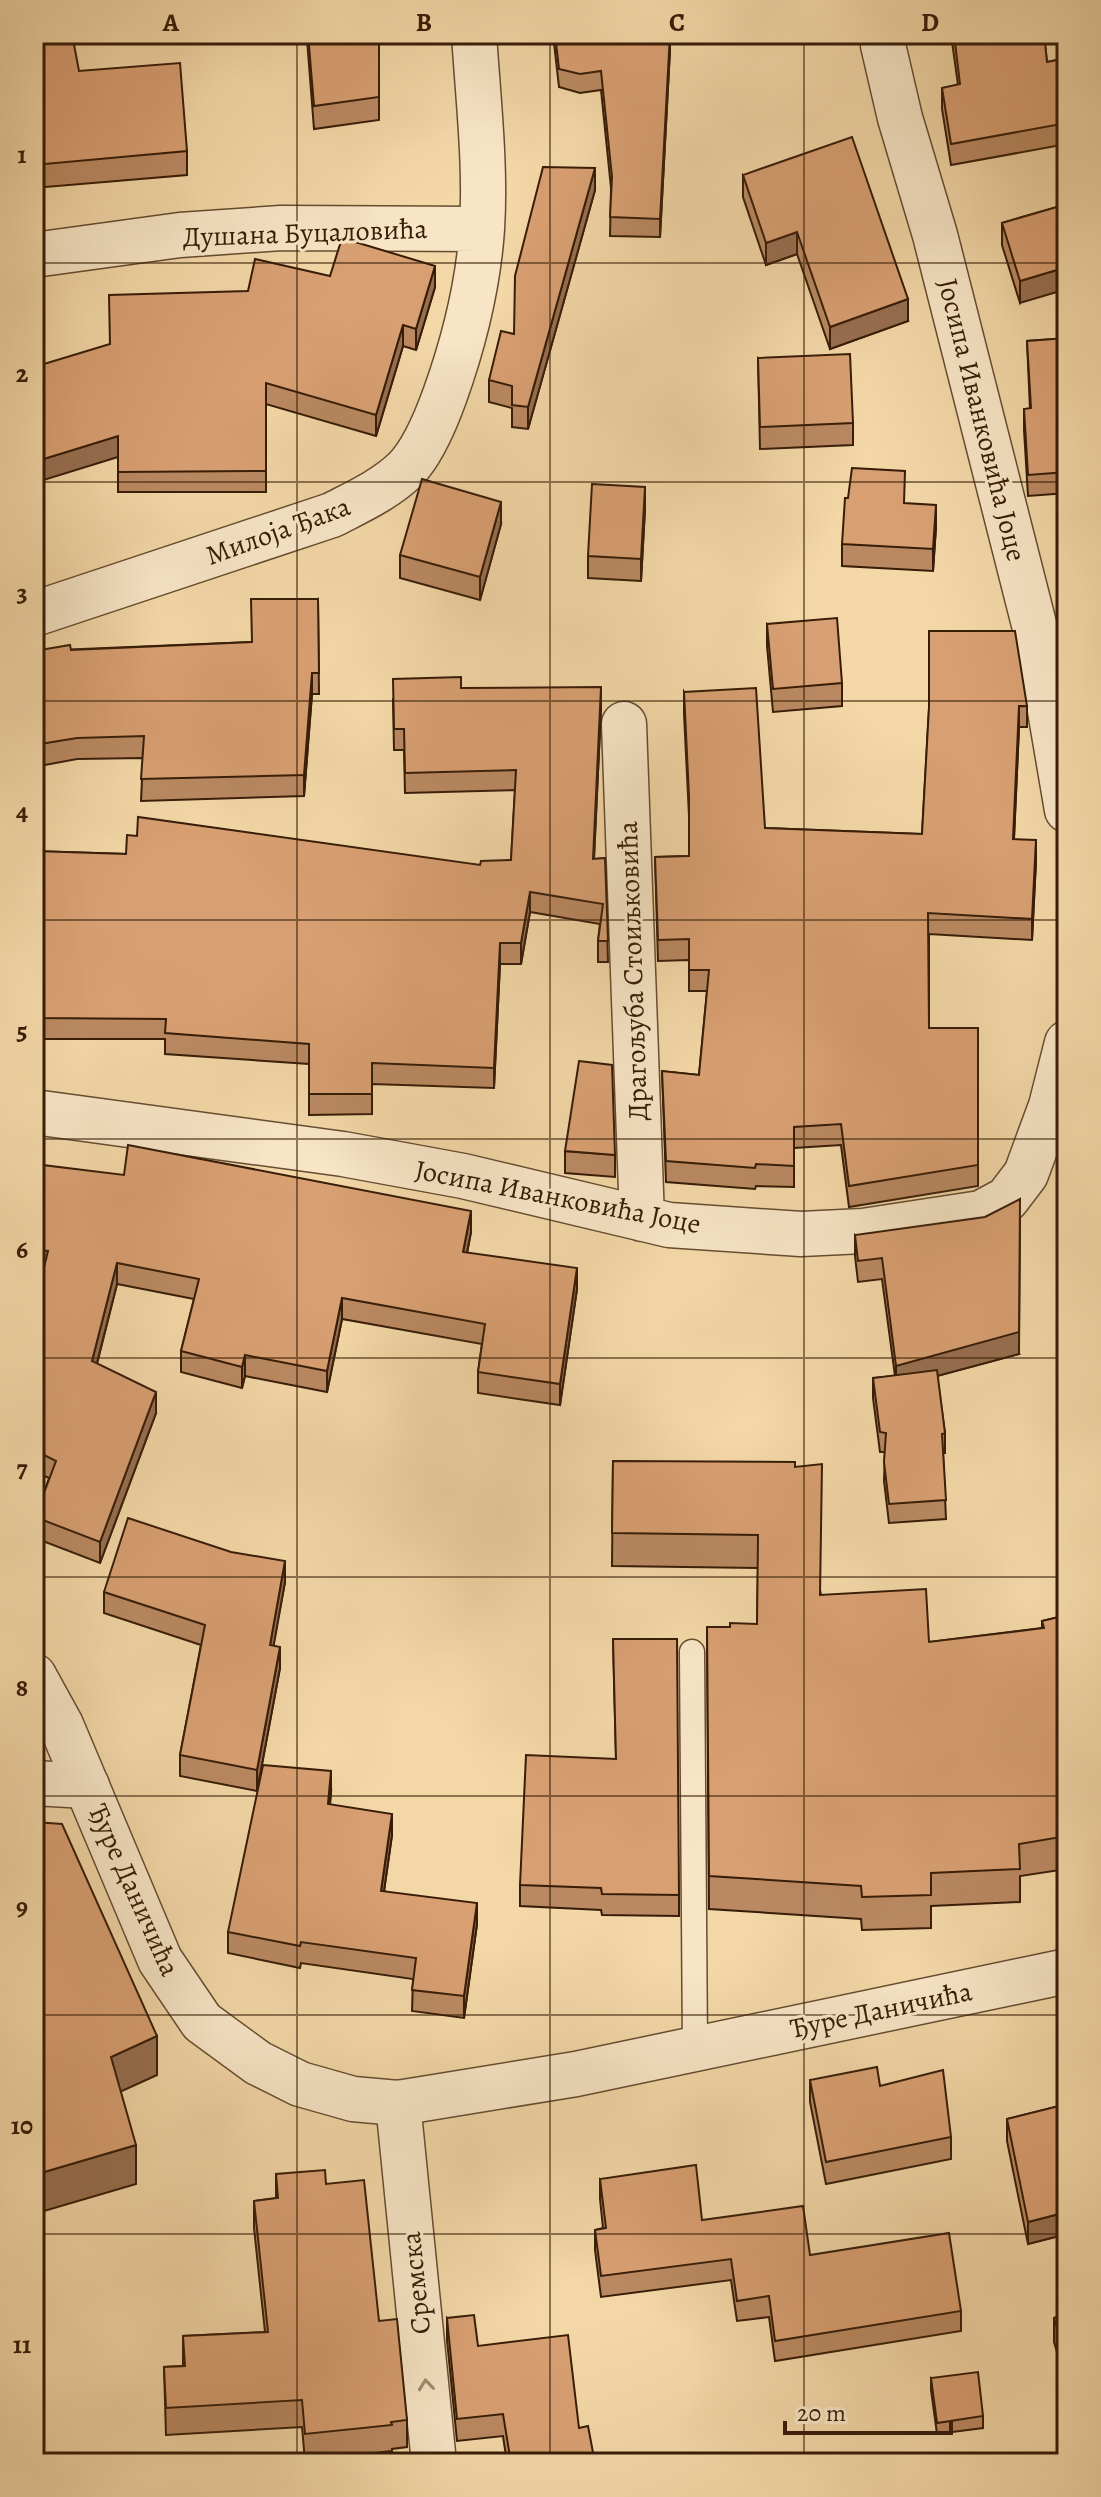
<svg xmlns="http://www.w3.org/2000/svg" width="1101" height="2497" font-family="Alegreya,serif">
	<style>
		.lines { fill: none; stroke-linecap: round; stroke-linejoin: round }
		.service-casing { stroke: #664c30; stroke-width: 27 }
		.minor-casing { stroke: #664c30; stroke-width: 47 }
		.tertiary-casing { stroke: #664c30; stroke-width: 47 }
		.service { stroke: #f7e5c6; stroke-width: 24 }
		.minor { stroke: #f7e5c6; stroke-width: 44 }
		.tertiary { stroke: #f7e5c6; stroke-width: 44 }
		.wall { fill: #ba8962; stroke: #371d08; stroke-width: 2 }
		.shaded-wall { fill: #976f50; stroke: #371d08; stroke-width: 2 }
		.building { fill: #d89f72; stroke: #371d08; stroke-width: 2 }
		.oneway { stroke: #a18b70 }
		.grid { fill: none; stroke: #371d08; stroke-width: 2; stroke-opacity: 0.55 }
		.labels { text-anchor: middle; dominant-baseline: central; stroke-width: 6; stroke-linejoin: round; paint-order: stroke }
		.street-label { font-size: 28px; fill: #371d08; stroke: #f7e5c6 }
		.neatline { fill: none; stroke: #371d08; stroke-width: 3 }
		.grid-label { font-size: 26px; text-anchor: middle; font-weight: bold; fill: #371d08 }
	</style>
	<rect width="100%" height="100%" fill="#f3d7a7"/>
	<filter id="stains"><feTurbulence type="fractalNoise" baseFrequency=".0025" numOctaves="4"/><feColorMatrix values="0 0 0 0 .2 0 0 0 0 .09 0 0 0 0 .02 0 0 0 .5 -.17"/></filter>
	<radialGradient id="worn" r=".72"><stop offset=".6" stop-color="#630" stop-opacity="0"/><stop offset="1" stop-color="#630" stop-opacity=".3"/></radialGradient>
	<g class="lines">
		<defs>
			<path id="service" d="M692,1652L695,2049"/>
			<path id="minor" d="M883,34V45L900,118L935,235L1038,640L1067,810
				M34,255L180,235L281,228L482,229
				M34,614L332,515C357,502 384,490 405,470C423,452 436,420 445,395C464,342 478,286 482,229C486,165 478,98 474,34
				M624,724L642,1219
				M34,1112L343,1154L463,1176L669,1225L801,1234L863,1231L981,1213L1007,1199L1026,1174L1051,1106L1067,1043
				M34,1783L87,1786
				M398,2103L434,2463"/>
			<path id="tertiary" d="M34,1676L61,1725L160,1960L202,2022L258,2063L300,2084L353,2099L398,2103L576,2074L1067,1971"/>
		</defs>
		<use href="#service" class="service-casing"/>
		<use href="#minor" class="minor-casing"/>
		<use href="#tertiary" class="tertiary-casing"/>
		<use href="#service" class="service"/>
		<use href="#minor" class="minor"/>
		<use href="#tertiary" class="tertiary"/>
	</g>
	<path class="wall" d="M34,34L79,71L187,151V175L34,188Z
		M266,34H379V120L314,129L307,39H266Z
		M553,34H631L632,38L670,50L660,237L610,236L611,188L601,90L580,93L559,87Z
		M951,34H1044L1047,62L1067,58V144L951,165L942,109V88L958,85Z
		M743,175L908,321L830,349L797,254L766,265L743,197Z
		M595,190L528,429L512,427V408L489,402V380Z
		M1067,204L1020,303L1002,245V223Z
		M330,276L435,287L416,350L403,346L376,436L266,404V492H118V457L110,344L248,291Z
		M1067,338V493L1028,496L1024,430V409H1030L1027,341Z
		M758,358L853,423V445L760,449Z
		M645,509L641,581L588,578V556Z
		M501,524L480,600L400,578V555Z
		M936,527L933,571L842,566V544Z
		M318,599L319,694H312L304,796L141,801L143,758L77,759L34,767V651L252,642Z
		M767,624L842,683V706L773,712L767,646Z
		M461,688L601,708L594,859L605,858L608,962H598V941L600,924L530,912L521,964H500L494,1088L372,1084V1114L309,1115V1064L165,1054V1039H34V851L480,865L511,860L515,790L405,793L404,750H394L393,699Z
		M684,692L765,828L922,834L929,709L1027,706V727H1019L1014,839L1036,861L1032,940L929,934V1028H978V1186L849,1207L841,1145L794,1148V1187L756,1186L755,1189L666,1182L662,1071L699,1075L707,991H689V960L658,961L655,857L689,856V816L684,714Z
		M565,1151L615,1155V1177L565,1173Z
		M34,1164L471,1232L467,1253L577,1289L560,1405L478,1393V1372L482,1344L342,1319L327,1392L245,1376L242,1388L181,1372V1351L194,1299L117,1284L97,1364L156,1413L100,1563L35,1538V1517L49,1478L34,1471V1309L43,1272L34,1271Z
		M855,1235L1019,1354L937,1376L945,1433V1453H943L946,1519L889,1523L884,1481L885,1452H880L873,1398V1378L895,1376L882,1279L858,1282L855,1256Z
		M613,1461L795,1467L821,1595L929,1642L1042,1628V1621L1067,1615V1869L1020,1876V1902L931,1906V1928L862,1930L861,1919L709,1909L707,1627H730L757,1624L758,1568L612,1566Z
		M285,1582L273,1646L280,1668L257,1791L180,1776V1755L201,1645L104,1613V1592Z
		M613,1639L679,1895V1916L602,1915L601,1910L520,1906V1885L616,1759Z
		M331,1792L330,1804L392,1835L384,1891L477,1924L464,2018L412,2011L413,1979L301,1963L300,1968L228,1953V1932Z
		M810,2080L880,2086L951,2137V2159L826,2184L810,2102Z
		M1067,2104V2234L1028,2244L1007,2141V2119Z
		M276,2174L326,2184L379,2321L407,2420V2447L392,2449V2451L305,2461L302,2427L166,2435L164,2367L183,2366V2336L265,2332L254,2228V2201L276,2198Z
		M600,2179L702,2220L810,2255L961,2311V2331L775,2361L769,2317L737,2321L731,2280L601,2297L595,2250V2230L603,2228L600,2199Z
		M1067,2314V2415L1063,2372L1054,2342V2318Z
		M447,2318L478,2346L579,2428L595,2463H507L503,2436L457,2441L447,2340Z
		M931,2378L983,2416V2428L937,2434L931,2390Z"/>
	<path class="shaded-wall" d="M670,34V50L660,237V219Z
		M595,168V190L528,429V407Z
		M797,232V254L766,265V243Z
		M435,266V287L416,350V329Z
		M1067,267V289L1020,303V281Z
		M908,299V321L830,349V327Z
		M403,325V346L376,436V415Z
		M118,436V457L34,483V462Z
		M645,487V509L641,581V559Z
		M501,502V524L480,600V577Z
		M936,505V527L933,571V549Z
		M312,673V694L304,796V775Z
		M601,687V708L593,879V859Z
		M1019,706V727L1013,860V839Z
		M1036,840V861L1032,940V919Z
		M530,892V912L521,964V943Z
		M500,943V964L494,1088V1068Z
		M471,1211V1232L463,1273V1252Z
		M1020,1220L1019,1354L896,1387V1366Z
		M117,1263V1284L92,1382V1361Z
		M577,1268V1289L560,1405V1384Z
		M342,1298V1319L327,1392V1371Z
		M245,1355V1376L242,1388V1367Z
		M156,1392V1413L100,1563V1542Z
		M285,1561V1582L270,1666V1645Z
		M280,1647V1668L257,1791V1770Z
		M331,1771V1792L328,1825V1804Z
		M392,1814V1835L381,1912V1891Z
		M477,1903V1924L464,2018V1996Z
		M157,2036V2075L111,2096V2057Z
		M136,2145V2184L34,2214V2175Z
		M1067,2212V2234L1028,2244V2222Z"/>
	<path class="building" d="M34,34H72L79,71L180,63L187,151L34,165Z
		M308,34H379V97L314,106Z
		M555,34H631L632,38L656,34H670L660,219L610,217L612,177L601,71L580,74L559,69Z
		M954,34H1044L1047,62L1067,58V123L951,144L942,88L960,84Z
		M852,137L908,299L830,327L797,232L766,243L743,175Z
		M543,167L595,168L528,407L512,405V386L489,380L501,331L514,334L515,276Z
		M1067,204V267L1020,281L1002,223Z
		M342,238L435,266L416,329L403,325L376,415L266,383V471L118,472V436L34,462V367L110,344L109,295L248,291L255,259L330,276Z
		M1067,338V472L1028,475L1024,409L1031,408L1027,341Z
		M850,354L853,423L760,427L758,358Z
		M852,468L905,471L904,503L936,505L933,549L842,544L845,498H848Z
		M422,479L501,502L480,577L400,555Z
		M592,484L645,487L641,559L588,556Z
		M251,599H318L319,673H312L304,775L141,779L144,736L77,738L34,745V651L70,645L71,650L252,642Z
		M837,618L842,683L773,689L767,624Z
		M929,631H1015L1027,706H1019L1013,839L1036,840L1032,919L928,913L929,1028H978V1165L849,1186L841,1124L794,1127V1166L756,1164L755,1168L666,1161L662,1071L699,1075L709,970H689V939L658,940L655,857L689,856V796L684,692L756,688L765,828L922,834L929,707Z
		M461,677V688L601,687L593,859L605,858L608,941H598L603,904L530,892L521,943H500L494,1068L372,1063V1094H309V1044L165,1033L166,1019L34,1018V851L126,854L127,835L137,836L138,817L480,865L481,861L511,860L516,770L405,773L404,729H394L393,679Z
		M579,1061L612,1065L615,1155L565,1151Z
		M128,1145L471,1211L463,1252L577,1268L560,1384L478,1372L485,1324L342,1298L327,1371L245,1355L242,1367L181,1351L199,1279L117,1263L92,1361L156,1392L100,1542L35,1517L56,1461L34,1450V1309L48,1251L34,1250V1164L124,1175Z
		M1020,1199L1019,1332L896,1366L882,1258L858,1261L855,1235L985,1217Z
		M937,1370L945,1433L942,1434L946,1500L889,1504L884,1462L886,1433L880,1432L873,1378Z
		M613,1461L795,1462V1467L822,1464L820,1595L926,1589L929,1642L1044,1628L1042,1621L1067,1615V1836L1019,1844L1020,1869L931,1873V1895L862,1897L861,1886L709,1876L707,1627H730V1623L757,1624L758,1535L612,1533Z
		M128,1518L231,1552L285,1561L270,1645L280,1647L257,1770L180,1755L205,1625L104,1592Z
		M613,1639H677L679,1895L602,1894L601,1888L520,1885L526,1755L616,1759Z
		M263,1765L331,1771L328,1804L392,1814L381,1891L477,1903L464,1996L412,1990L416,1958L301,1942L300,1946L228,1932Z
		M34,1822L62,1824L157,2036L111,2057L136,2145L34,2175Z
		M877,2067L880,2086L943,2070L951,2137L826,2162L810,2080Z
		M1067,2104V2212L1028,2222L1007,2119Z
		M696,2165L702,2220L803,2206L810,2255L949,2233L961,2311L775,2341L769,2296L737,2301L731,2259L601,2276L595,2230L606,2228L600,2179Z
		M325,2170L326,2184L364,2180L379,2321L397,2319L407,2420L391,2422L392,2425L305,2434L302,2400L166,2408L164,2367L185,2366L183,2336L268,2332L254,2201L278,2198L276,2174Z
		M1067,2314V2391L1063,2348L1054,2318Z
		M474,2315L478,2346L568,2335L579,2428L588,2426L595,2463H511L503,2414L457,2419L447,2318Z
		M978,2372L983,2416L937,2423L931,2378Z"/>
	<defs><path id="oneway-chevron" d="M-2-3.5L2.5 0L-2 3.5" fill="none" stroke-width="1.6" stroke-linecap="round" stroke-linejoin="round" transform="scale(2)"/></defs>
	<use class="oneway" href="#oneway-chevron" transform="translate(426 2385) rotate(-96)"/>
	<path class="grid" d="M297,34V2463M550,34V2463M804,34V2463M34,263H1067M34,482H1067M34,701H1067M34,920H1067M34,1139H1067M34,1358H1067M34,1577H1067M34,1796H1067M34,2015H1067M34,2234H1067"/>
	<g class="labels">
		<g class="street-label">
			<text transform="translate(305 233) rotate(-2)">Душана Буцаловића</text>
			<text transform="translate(982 420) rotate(76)">Јосипа Иванковића Јоце</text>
			<text transform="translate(278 531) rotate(-20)">Милоја Ђака</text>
			<text transform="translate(633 971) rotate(-92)">Драгољуба Стоиљковића</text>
			<text transform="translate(558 1197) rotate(11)">Јосипа Иванковића Јоце</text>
			<text transform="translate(134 1890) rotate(66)">Ђуре Даничића</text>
			<text transform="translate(881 2010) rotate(-12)">Ђуре Даничића</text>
			<text transform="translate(416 2283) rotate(-96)">Сремска</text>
		</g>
	</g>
	<rect width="1101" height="2497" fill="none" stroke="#f3d7a7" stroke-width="88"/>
	<path d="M785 2421v12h166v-12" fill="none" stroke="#371d08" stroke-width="4"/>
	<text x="797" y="2421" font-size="24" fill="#371d08" stroke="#f7e5c6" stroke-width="6" paint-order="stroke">20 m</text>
	<rect x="44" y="44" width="1013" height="2409" class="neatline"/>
	<g class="grid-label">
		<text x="171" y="31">A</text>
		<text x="424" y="31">B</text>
		<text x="677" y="31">C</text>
		<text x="930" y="31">D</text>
		<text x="22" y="163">1</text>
		<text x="22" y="382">2</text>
		<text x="22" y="601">3</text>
		<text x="22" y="820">4</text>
		<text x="22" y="1039">5</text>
		<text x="22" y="1258">6</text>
		<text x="22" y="1477">7</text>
		<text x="22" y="1696">8</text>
		<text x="22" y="1915">9</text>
		<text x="22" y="2134">10</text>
		<text x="22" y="2353">11</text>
	</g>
	<rect width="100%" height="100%" filter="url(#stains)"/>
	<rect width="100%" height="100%" fill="url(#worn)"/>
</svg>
